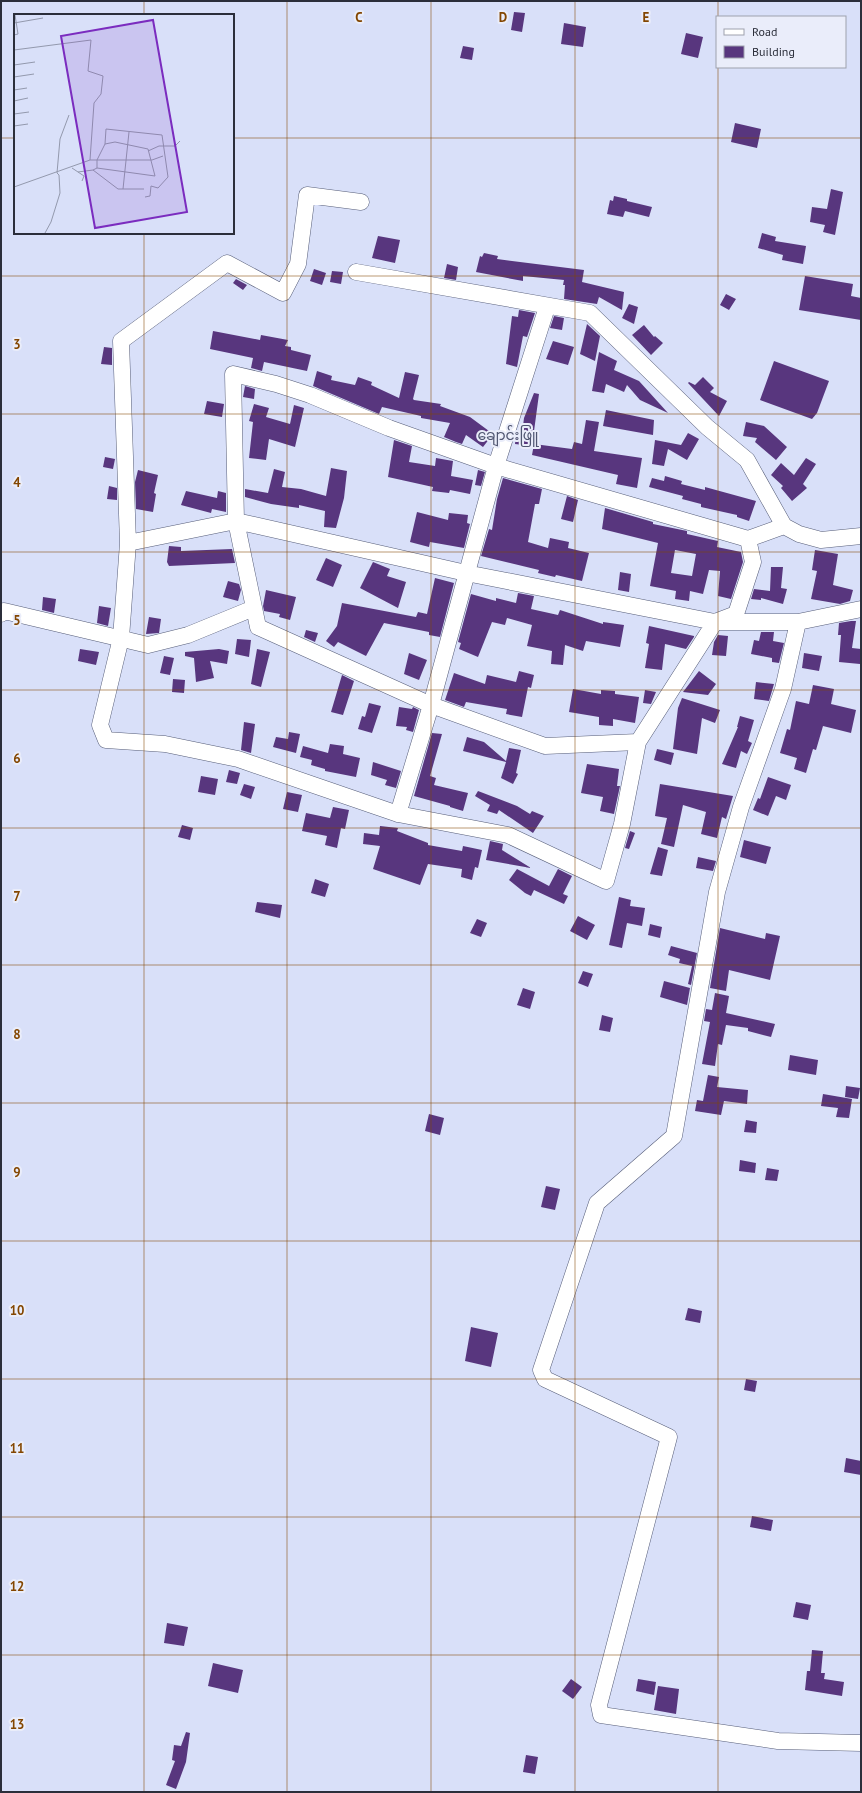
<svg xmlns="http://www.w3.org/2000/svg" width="862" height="1793" font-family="'PT Sans','Noto Sans Myanmar',sans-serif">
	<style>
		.building { fill: #58367e; fill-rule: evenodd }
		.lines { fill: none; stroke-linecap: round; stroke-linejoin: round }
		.minor-casing { stroke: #575e79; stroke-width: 17 }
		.minor { stroke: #fff; stroke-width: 16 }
		.grid { fill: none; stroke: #834601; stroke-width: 1; stroke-opacity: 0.55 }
		.labels { text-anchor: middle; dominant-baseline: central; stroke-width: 4; stroke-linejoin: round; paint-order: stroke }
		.quarter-label { font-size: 14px; fill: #4f5570; stroke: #eaedfa }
		.inset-road { fill: none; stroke: #9399ad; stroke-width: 1 }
		.view { fill: #7b2cbf; fill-opacity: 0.15; stroke: #7b2cbf; stroke-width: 2 }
		.inset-edge { fill: none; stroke: #2b2e3a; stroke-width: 2 }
		.grid-label { font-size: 13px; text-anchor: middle; font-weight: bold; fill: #834601; stroke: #eaedfa; stroke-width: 4; stroke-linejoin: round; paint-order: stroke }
	</style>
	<rect width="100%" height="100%" fill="#d9e0f9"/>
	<path class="building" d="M514,12L525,13L522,32L511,30Z
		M564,23L586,27L583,47L561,44Z
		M686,33L703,37L698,58L681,54Z
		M463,46L474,48L472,60L460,58Z
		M735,123L761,129L757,148L731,142Z
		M831,189L843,192L835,235L823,232L825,225L810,222L812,207L827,209Z
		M614,196L627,199V201L652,207L649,217L625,211L623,217L607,214L610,200L613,201Z
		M762,233L776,237L775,241L806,246L803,264L782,260L783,255L758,248Z
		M378,236L400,240L395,263L372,258Z
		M484,253L498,256L497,259L584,270L582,282L624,292L622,310L599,297L597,304L564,299L565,285H563L564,280L523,276V281L476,272L480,256L482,257Z
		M447,264L458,267L456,280L444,278Z
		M314,269L326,273L322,285L310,281Z
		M332,271L343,272L341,284L330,282Z
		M805,276L853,284L851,296L861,298V320L799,310Z
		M236,279L247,285L243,290L233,283Z
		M726,294L736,299L729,310L720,305Z
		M629,304L638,307L634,324L622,318Z
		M519,310L535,313L527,337L523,336L517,367L506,364L512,316L518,317Z
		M554,316L564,318L562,330L550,328Z
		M587,324L600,336L595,361L580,354Z
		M644,325L654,337L655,336L663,343L651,355L632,335Z
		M213,331L260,340L261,335L288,340L285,346L291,347V350L311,355L307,371L264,362L262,371L251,368L253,358L210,349Z
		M553,341L574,347L568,365L546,359Z
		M104,347L112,348V365L101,364Z
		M599,352L617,361L614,370L639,381L668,413L640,400L627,385L624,392L606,384L604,393L592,391Z
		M774,361L829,381L817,413L812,419L760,400Z
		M317,371L332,376L331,380L355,385L358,377L372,382L371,385L399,398L405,372L419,375L413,399L414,400L441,404L440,406L470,417L493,434L483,447L466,435L462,444L456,442L444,437L450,423L421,418V416L382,407L379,414L313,386Z
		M703,377L714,388L710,392L727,401L719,416L688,383L689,382L695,385Z
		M245,386L255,389L254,399L243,397Z
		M534,393L539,394L532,446L515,444L516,434H522L524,418Z
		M207,401L224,404L222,417L204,414Z
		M254,404L269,408L266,417L290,424L294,405L304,408L295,447L269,439L266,460L249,458L253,422L249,421Z
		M606,410L654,420L653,435L603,426Z
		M586,420L599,422L594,451L642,458L637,488L616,484L618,475L532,455L534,444L572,449L574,442L582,444Z
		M746,422L764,426L787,447L776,460L755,442L757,438L743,436Z
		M688,433L699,439L687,460L668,449L664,466L652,464L655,440L681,445Z
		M394,440L412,446L409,462L435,466L436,458L453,461L451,476L473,480L470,494L450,490L449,493L432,491L433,487L388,477Z
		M105,457L115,459L113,469L103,467Z
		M806,458L816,464L803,484L807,488L792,501L781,488L783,486L771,475L781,463L794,475Z
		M331,468L347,471L344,498L336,528L324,527L325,511L299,505V508L271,504L245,497V489L268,493L274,469L285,472L282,487L301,489L326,496Z
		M138,470L158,475L154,493L156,494L153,512L136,509L135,482Z
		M478,470L485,472L481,486L475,485Z
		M665,476L682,481L681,484L705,490V487L756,501L749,521L737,517V515L701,507V504L682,499L683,496L649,487L652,478L664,481Z
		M503,478L542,489L539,504H535L528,542L548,548L550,538L569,542L568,548L589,553L582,581L556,575L555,577L538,573L539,570L481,556L489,529L492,530L497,499Z
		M109,486L117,488V500L107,499Z
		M186,491L217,498L218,491L226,493V512L212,509L211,513L181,505Z
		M567,496L578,500L573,522L561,519Z
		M605,508L653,522V524L687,531V534L718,541L717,547L741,552L743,562L731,599L718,596L720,571L709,570L703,594L690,591L689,601L675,599L676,591L650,586L658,543L602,529ZM675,550L696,554L692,576L671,573Z
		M417,512L448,520L449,513L468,515L467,523L470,524L464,548L430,542L429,547L410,542Z
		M169,546L181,547V551L232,549L235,563L169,566L167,562Z
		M815,550L838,554L833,585L853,590L850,601L840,604L811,599L817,571L812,570Z
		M326,558L342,565L333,587L316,580Z
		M373,562L390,569L387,576L406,582L398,608L360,588Z
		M771,567H783L781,588L787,589L783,604L761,598V600L751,599L754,589L770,591Z
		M620,572L631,574L629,592L618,590Z
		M435,578L454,583L440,637L429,635V632L384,623L366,656L338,642L334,647L326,641L337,626L342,603L416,617L418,612L427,614Z
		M228,581L239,584L241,590L238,601L223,597Z
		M266,590L296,597L290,620L279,617L280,614L264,611L263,606Z
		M518,593L534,596L531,609L558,615L560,610L603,624V622L624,625L620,647L586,641L583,651L565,645L563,665L551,664L552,651L527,646L532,625L507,618L505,625L492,622L478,657L459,649L461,643L458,642L471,594L496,601V598L516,603Z
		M43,597L56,599L54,613L42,610Z
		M99,606L111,608L108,626L97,623Z
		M149,617L161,619L159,633L146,634Z
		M851,621H856L852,648L861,649L860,664L839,662L841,635H838L839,623Z
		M649,626L694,636V637L686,649L665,644L662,670L645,668L649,644L646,643Z
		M306,630L318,633L315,642L304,637Z
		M761,632H774L773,641L784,643L779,663L772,662V658L751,654L754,640L759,641Z
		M718,635L728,636L726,656L712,655L714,642Z
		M237,639L251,640L249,657L235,654Z
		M80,649L99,652L96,665L78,661Z
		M219,649L229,651L227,664L210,661L214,678L196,682L194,658L185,656V652Z
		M257,649L270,652L261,687L251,684Z
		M409,653L427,660L419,680L404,674Z
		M804,653L822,656L819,671L802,668Z
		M164,656L174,658L170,675L160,673Z
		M519,671L534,675L531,688L528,687L522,717L506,714L507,709L466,702L464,707L445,700L454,673L485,684L487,675L516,682Z
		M699,671L716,684L708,695L683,692Z
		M342,675L354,681L343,715L331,712Z
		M173,679L185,680L184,693L172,692Z
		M756,682L774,684L769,701L754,699Z
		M813,685L834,689L831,704L856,710L851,733L823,726L816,750L813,749L806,773L794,769L797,758L780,753L787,729L790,730L796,701L809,704Z
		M573,689L601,694V690L615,691V694L639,697L635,723L613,719V726L599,725V717L569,712Z
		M645,690L656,692L651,704L643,703Z
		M682,698L720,710L715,723L702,718L697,754L673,749L678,708Z
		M369,703L381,706L372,733L358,729L362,716L365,717Z
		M399,707L412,709L413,707L419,710L413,732L406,730L407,727L396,726Z
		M740,716L754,720L748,741L752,743L747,754L741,751L736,768L722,764L738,727H737Z
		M244,722L255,724L251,753L241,750Z
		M289,732L300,734L296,753L273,747L276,737L288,739Z
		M432,733L442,734L430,776L436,778L434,785L468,793L463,811L450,807V806L414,796Z
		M467,737L484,742L506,761L509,748L521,750L516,773L518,774L513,784L501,778L506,762L463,751Z
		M330,744L344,746L343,754L360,758L356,777L325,771V769L311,765L312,760L300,757L303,746L328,753Z
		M657,749L674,753L671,765L654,760Z
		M373,762L401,771L396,788L385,785L387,780L371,775Z
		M587,764L619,769L617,786H620L614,814L600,811L603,797L581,793Z
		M229,770L240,773L237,784L226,782Z
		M201,776L218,779L215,795L198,792Z
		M768,777L791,785L786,800L776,796L768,816L753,810L758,798L760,799Z
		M244,784L255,787L251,799L240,795Z
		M660,784L733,796L726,819L722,817L717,838L701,834L706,812L683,805L674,847L661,844L667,818L655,816Z
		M478,791L517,806L530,814L532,811L544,816L533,833L499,810L497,814L487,811L490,805L475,796Z
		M287,792L302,795L298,812L283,809Z
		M333,807L349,810L345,829L341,828L337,848L325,845L327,836L302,831L306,813L330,818Z
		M182,825L193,828L190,840L178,837Z
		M380,826L398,828L397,831L428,843V845L462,851L463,846L482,850L478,868L475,867L472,880L461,877L462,869L428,864L420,885L373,869L380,846L363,844L364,833L379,835Z
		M630,831L635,833L629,849L625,848Z
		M744,840L771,847L766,864L740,857Z
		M490,841L503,844L502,850L531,868L486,860Z
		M658,847L668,850L662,876L650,874Z
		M698,857L716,861L713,871L696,868Z
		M517,869L549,886L558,869L572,876L563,894L568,896L564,904L534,890L531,896L525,893L509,880Z
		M315,879L329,884L325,897L311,893Z
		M619,897L631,900L630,906L645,908L642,926L627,923L622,948L609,945Z
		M257,902L282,905L280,918L255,912Z
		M578,916L595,925L587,940L570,931Z
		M477,919L487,923L481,937L470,933Z
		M650,924L662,927L660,938L648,935Z
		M720,928L765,939L766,933L780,936L770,980L729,970L726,991L710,988Z
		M671,946L697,953L691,985L688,984L692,966L679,963L680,959L668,955Z
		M583,971L593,974L588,987L578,983Z
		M664,981L690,988L687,1005L660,997Z
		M523,988L535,992L530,1009L517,1005Z
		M715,993L729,996L726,1013L775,1024L771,1037L748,1031V1028L726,1025L722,1045L718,1044L715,1066L702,1064L710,1022L704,1021L706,1009L712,1010Z
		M602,1015L613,1018L610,1032L599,1030Z
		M790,1055L818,1060L816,1075L788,1070Z
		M708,1075L719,1077L717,1087L748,1090L747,1104L724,1101L721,1115L695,1111L697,1100L703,1101Z
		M846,1086L860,1088L858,1099L845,1097Z
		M823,1094L852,1099L849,1118L836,1117L838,1108L821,1106Z
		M429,1114L444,1118L440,1135L425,1131Z
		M746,1120L757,1122L756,1133L744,1132Z
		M740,1160L756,1163L755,1173L739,1171Z
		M767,1168L779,1170L777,1181L765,1180Z
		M546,1186L560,1189L555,1210L541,1207Z
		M688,1308L702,1311L700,1323L685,1320Z
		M471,1327L498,1333L491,1367L465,1361Z
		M746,1379L757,1381L755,1392L744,1390Z
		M846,1458L861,1461V1475L844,1472Z
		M752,1516L773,1520L771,1531L750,1527Z
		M796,1602L811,1605L808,1620L793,1617Z
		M167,1623L188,1627L184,1646L164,1643Z
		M812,1650L823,1651L821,1673H825L824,1679L844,1682L842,1696L805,1690L807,1671H810Z
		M213,1663L243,1670L238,1693L208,1686Z
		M571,1679L582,1687L573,1699L562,1691Z
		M638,1679L656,1682L654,1695L636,1691Z
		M658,1686L679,1689L676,1714L654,1710Z
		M186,1732L190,1733L186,1762L176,1789L166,1785L175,1761L172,1760L174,1745L181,1746Z
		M526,1755L538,1757L535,1774L523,1772Z"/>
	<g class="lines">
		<defs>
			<path id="minor" d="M361,202L307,195L298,264L283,293L227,263L121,341L128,543L121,638L100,725L106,740L165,744L238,759L398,814L508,835L606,881L622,824L638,742
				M356,272L590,313L707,427L747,460L784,526L799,534L821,540L861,536
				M748,539L753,562L736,614L715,622L638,742L545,746L431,705L258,627L236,521L233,374L276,384L310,395L389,428L496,466L748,539L784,526
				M128,543L236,521L466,573L715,622H798L861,609
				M1,614L4,611L148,645L188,635L254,608
				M798,622L783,689L741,807L717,892L674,1136L597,1203L541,1370L545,1379L669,1437L599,1705L601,1715L778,1741L861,1743
				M398,814L431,705L496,466L547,307"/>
		</defs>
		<use href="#minor" class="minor-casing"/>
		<use href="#minor" class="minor"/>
	</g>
	<path class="grid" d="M144,1V15M287,1V1792M431,1V1792M575,1V1792M718,1V17M718,67V1792M1,138H15M233,138H861M144,233V1792M1,276H861M1,414H861M1,552H861M1,690H861M1,828H861M1,965H861M1,1103H861M1,1241H861M1,1379H861M1,1517H861M1,1655H861"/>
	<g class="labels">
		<g class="quarter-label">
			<text x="508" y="435">ချောင်းဖြူ</text>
		</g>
	</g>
	<g transform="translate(14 14)">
		<rect width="220" height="220" fill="#d9e0f9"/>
		<path class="inset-road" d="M0,9L29,4M0,21L4,20L1,1M0,36L77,26L74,57L89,62L87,80L80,89L76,146M0,51L21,48M0,63L20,60M0,76L13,74M0,87L14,84M0,100L15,98M0,112L14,110M91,130L92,115L148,121L154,163L144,174L137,172L136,182L131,183M134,137L145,132H161L166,127M58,154L70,162L68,167M79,156L83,154L141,162L134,135L101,128L91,130L83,146V154M64,158L79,156L104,175H130M0,173L76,146H138L149,142M109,175L115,118M31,219L37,208L46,179L45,161L43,159L46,125L55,101"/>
		<path class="view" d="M139,6L173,198L81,214L47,22Z"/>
		<rect width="220" height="220" class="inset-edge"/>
	</g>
	<g class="grid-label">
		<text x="359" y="22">C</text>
		<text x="503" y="22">D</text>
		<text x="646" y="22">E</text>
		<text x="17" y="349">3</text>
		<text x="17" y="487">4</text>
		<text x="17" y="625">5</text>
		<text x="17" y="763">6</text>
		<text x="17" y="901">7</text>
		<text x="17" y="1039">8</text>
		<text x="17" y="1177">9</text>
		<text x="17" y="1315">10</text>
		<text x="17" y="1453">11</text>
		<text x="17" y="1591">12</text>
		<text x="17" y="1729">13</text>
	</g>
	<rect width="862" height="1793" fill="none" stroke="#2b2e3a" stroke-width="4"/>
	<rect x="716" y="16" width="130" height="52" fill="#eaedfa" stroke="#9ea1ad"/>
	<rect x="724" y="29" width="20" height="6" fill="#ffffff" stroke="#9ea1ad"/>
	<text x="752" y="36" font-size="12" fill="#2b2e3a">Road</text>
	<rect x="724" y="46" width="20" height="12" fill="#58367e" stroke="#9ea1ad"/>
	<text x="752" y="56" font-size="12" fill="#2b2e3a">Building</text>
</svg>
